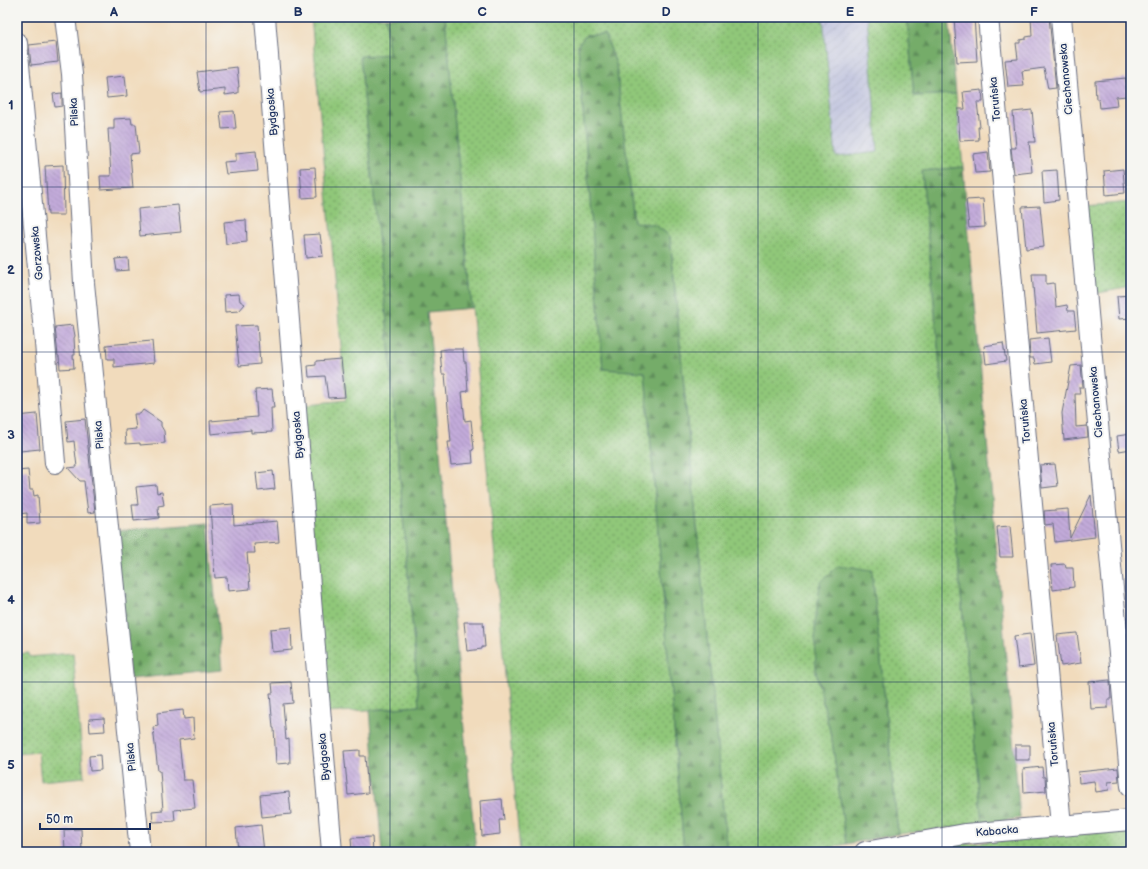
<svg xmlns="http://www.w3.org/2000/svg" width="1148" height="869" font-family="'Balsamiq Sans',sans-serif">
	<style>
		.industrial { fill: url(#industrial-furrows) }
		.grass { fill: url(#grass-dots); stroke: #567b6c }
		.forest { fill: url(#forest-firs); stroke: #486e64 }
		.building { fill: url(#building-back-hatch) }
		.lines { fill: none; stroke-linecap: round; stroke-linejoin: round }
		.minor-casing { stroke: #666b7f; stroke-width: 22 }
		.minor { stroke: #fff; stroke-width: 20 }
		.grid { fill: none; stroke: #1b2f5e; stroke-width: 1; stroke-opacity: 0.55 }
		.labels { text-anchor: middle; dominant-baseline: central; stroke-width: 4; stroke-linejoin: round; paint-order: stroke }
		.street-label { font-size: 11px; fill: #1b2f5e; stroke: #f6f6f2 }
		.neatline { fill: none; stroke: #1b2f5e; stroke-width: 1.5 }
		.grid-label { font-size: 13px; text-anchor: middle; font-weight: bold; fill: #1b2f5e }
	</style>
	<defs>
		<pattern id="industrial-furrows" width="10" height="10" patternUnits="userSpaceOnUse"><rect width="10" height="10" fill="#bfc2dd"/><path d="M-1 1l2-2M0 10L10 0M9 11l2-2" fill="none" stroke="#a4a7c0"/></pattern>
		<pattern id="grass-dots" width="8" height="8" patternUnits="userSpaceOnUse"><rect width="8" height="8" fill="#90c779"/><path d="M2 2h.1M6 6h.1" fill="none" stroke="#75a266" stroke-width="1.8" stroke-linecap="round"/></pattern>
		<pattern id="forest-firs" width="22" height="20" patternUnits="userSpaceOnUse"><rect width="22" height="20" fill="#74ac69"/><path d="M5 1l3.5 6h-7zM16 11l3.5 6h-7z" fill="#5e8c5a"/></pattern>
		<pattern id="building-back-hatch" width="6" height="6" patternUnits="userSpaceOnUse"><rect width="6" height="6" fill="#c3abda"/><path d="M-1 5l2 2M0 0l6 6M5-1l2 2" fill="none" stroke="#9e8cb4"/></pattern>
	</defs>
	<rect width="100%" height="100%" fill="#f6f6f2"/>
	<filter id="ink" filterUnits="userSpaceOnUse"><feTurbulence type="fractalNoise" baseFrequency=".025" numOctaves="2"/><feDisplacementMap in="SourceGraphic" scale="8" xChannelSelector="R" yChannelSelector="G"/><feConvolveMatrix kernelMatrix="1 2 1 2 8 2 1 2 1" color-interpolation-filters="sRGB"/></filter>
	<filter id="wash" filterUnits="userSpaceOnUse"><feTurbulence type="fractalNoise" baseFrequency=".012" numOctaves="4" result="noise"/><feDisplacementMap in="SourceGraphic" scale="16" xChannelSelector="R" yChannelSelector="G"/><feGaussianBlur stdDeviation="0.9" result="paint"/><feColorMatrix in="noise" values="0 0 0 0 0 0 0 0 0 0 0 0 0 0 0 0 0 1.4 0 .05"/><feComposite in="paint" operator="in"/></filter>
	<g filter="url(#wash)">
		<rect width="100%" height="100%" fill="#f1dbbc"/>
		<path class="industrial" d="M823,17H867L878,153L835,157Z"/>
		<path class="grass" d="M311,17H386L389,54L360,57L387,323L419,706L327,713L299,405L346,400Z
			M445,17H823L836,157L878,152L867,17H907L914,96L956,94L963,167L922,171L982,824L898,834L872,570L816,672L832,740L846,844L811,852H727L670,236L655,225L634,222L616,64L605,34L586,35L578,45L603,369L645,372L684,852H520L490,500Z
			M1131,202V287L1093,294L1085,206Z
			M29,653V657L73,653L84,777L41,781L38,752L17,754V654Z
			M1131,829V852H893L915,848Z"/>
		<path class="forest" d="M386,17H445L472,308L428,312L461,698L476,852H382L370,710L419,706L387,323L360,56L389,54Z
			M907,17H949L956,94L914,96Z
			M605,34L616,64L634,222L655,225L670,236L727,852H684L645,372L603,369L578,45L586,35Z
			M963,167L1020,818L982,824L922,171Z
			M208,523L222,670L130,679L113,531Z
			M838,565L872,570L898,834L846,844L832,740L816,672L815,624L820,583Z"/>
		<g id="blocks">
			<path class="building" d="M954,17H974L977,61L957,62Z
				M1031,17H1049L1056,88L1048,89L1044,68L1022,71L1024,86L1008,87L1005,60L1018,59L1016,43H1020V40L1026,39V37L1032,36Z
				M56,42L58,62L31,65L29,45Z
				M237,67L239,87H238V93L225,95V89L200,92L197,72Z
				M125,76L127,96L107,98L105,78Z
				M1126,78L1127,96L1116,97L1117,106L1100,108L1099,99H1096L1095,81Z
				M982,90L983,102H977L980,127H978L979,140L960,141L958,109H965L963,92Z
				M62,93V106L55,107L53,94Z
				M1032,110L1035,142H1029L1032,172L1014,174L1011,148H1016L1013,112Z
				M234,111L236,128L222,129L220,112Z
				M131,118L132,124H136L139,153L130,154L133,188L101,190L100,176H111L108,129H114V119Z
				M256,151L258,171L226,174L224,162L236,161V153Z
				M988,152L990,172L975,173L973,154Z
				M63,165L64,215H48L45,166Z
				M315,167L317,197L302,198L300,168Z
				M1123,169L1125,193L1106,195L1104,171Z
				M1057,170L1059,200L1044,202L1042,171Z
				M983,199L985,227L969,228L966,200Z
				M178,205L181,232L140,236L138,209Z
				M1040,206L1044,247L1026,249L1022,207Z
				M246,220L247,242L226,244L224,222Z
				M320,234L323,256L306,258L304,235Z
				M128,258L129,270L117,271L115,259Z
				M1032,274H1046V284L1054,283L1056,307L1067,305L1068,311H1074L1076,329L1037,333Z
				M239,294L240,301L245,304L239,311L225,312L224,295Z
				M1131,295V318L1119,319L1117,296Z
				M73,325L75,336L74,338L75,355H73L74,368L60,369L59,356H58L55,327Z
				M257,325L260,364L239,366L235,326Z
				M1048,338L1051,362L1035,364L1034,358H1030L1029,340Z
				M152,341L154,363L114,367V359H107L106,345Z
				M1003,343L1006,361L986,364L984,346Z
				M448,349H463L464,362H466L468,391L462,392L465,421L471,420L474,449L472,450L473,463L451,465L448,442H451L445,374H442L440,350Z
				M341,359L345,397L328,398L325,376L309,377L308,366L316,365V361Z
				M1081,365L1083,387H1079L1080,394H1075L1076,427L1087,426L1088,437L1064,440L1062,413L1071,366Z
				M272,389L274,408H271L272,432L251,433V430L211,434L210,421L257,417L255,390Z
				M143,410L161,422V426L164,431L165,443L140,445V443L126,444L125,430L136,429L134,414H140Z
				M37,414L40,449L20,451L17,416Z
				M85,419L95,512L88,513L84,481H80L68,468L77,467L74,441L68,442L66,421Z
				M1131,434V449L1119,451L1117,436Z
				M1055,464L1058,486L1042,488L1040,465Z
				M28,470L30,490H33L34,496L38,495L40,523L27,524V513L18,514L17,471Z
				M273,471L275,489L258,491L256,473Z
				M156,485L157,493L162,492L164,505L158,506L159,518L134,521L132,505H138L136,487Z
				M1091,495L1095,537L1055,542L1053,524L1045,525L1044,511L1068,509L1070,538Z
				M233,504L234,525L277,521L279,542L254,544L255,553H247L250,589L228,591L227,577L215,578L210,506Z
				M1010,526L1013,557H1000L997,527Z
				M1065,564L1066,568H1073L1074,587L1053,590L1051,565Z
				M464,622H483L485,647H482V649L467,651Z
				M291,627L292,650L272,652L270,629Z
				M1076,633H1077L1081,663L1061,666L1057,635Z
				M1030,634L1034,666L1018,668L1014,636Z
				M1110,680L1111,699H1108V708L1091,709L1089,682Z
				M291,682L293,703L283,704L286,740L289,739L290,763L276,764L274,728H273L270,693H273L272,683Z
				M183,710L184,719L193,718L194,738L179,740L183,780H192L195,808L174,810L175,821L153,822L152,811L163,810L160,771H158L153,727L158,726L157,713Z
				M104,718L105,731L90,732L89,719Z
				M1015,745H1030V760H1015Z
				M360,750V756H365L368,793L348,795L344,751Z
				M100,755L101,770L90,771L89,756Z
				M1042,767L1043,777H1045L1046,791L1024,793L1023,769Z
				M1118,768L1119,781L1108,782L1109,790L1096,792L1094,781L1079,783L1078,772Z
				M289,792L291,814L262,817L260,795Z
				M502,799L504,820H499L500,834L482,836L480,801Z
				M261,825L264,852H238L236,828Z
				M81,829L82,852H65L64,830Z
				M372,837L373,852H352L351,838Z"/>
		</g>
	</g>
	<g filter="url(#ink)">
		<use href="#blocks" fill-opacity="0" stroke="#666b7f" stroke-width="1"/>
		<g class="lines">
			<defs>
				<path id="minor" d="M65,17L72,74L84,283L140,852
					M265,17L313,624L332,852
					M988,17L1061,826
					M1061,17L1131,786
					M17,43L45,343L55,463
					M865,852L965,834L1131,820"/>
			</defs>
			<use href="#minor" class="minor-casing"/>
			<use href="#minor" class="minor"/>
		</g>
	</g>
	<path class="grid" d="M206,17V852M390,17V852M574,17V852M758,17V852M942,17V852M17,187H1131M17,352H1131M17,517H1131M17,682H1131"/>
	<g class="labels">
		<g class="street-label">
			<text transform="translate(1066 79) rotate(-95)">Ciechanowska</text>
			<text transform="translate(995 99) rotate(-95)">Toruńska</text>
			<text transform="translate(74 112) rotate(-93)">Pilska</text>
			<text transform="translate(272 112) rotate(-95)">Bydgoska</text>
			<text transform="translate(37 253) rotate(-95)">Gorzowska</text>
			<text transform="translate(1096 402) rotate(-95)">Ciechanowska</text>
			<text transform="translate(1025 421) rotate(-95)">Toruńska</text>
			<text transform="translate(99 435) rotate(-95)">Pilska</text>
			<text transform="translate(298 435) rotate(-95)">Bydgoska</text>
			<text transform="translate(1053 744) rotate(-95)">Toruńska</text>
			<text transform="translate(131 757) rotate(-96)">Pilska</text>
			<text transform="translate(324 757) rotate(-95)">Bydgoska</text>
			<text transform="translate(997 831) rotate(-5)">Kabacka</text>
		</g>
	</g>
	<rect width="1148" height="869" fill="none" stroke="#f6f6f2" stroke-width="44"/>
	<path d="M40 823v6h110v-6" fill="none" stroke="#1b2f5e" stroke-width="2"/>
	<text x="46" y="823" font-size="12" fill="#1b2f5e" stroke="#f6f6f2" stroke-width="3" paint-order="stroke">50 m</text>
	<rect x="22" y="22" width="1104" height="825" class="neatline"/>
	<g class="grid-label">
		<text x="114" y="16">A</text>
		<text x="298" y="16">B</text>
		<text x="482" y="16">C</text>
		<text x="666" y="16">D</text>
		<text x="850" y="16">E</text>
		<text x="1034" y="16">F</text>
		<text x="11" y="109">1</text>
		<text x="11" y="274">2</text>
		<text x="11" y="439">3</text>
		<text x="11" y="604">4</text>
		<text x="11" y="769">5</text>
	</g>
</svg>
